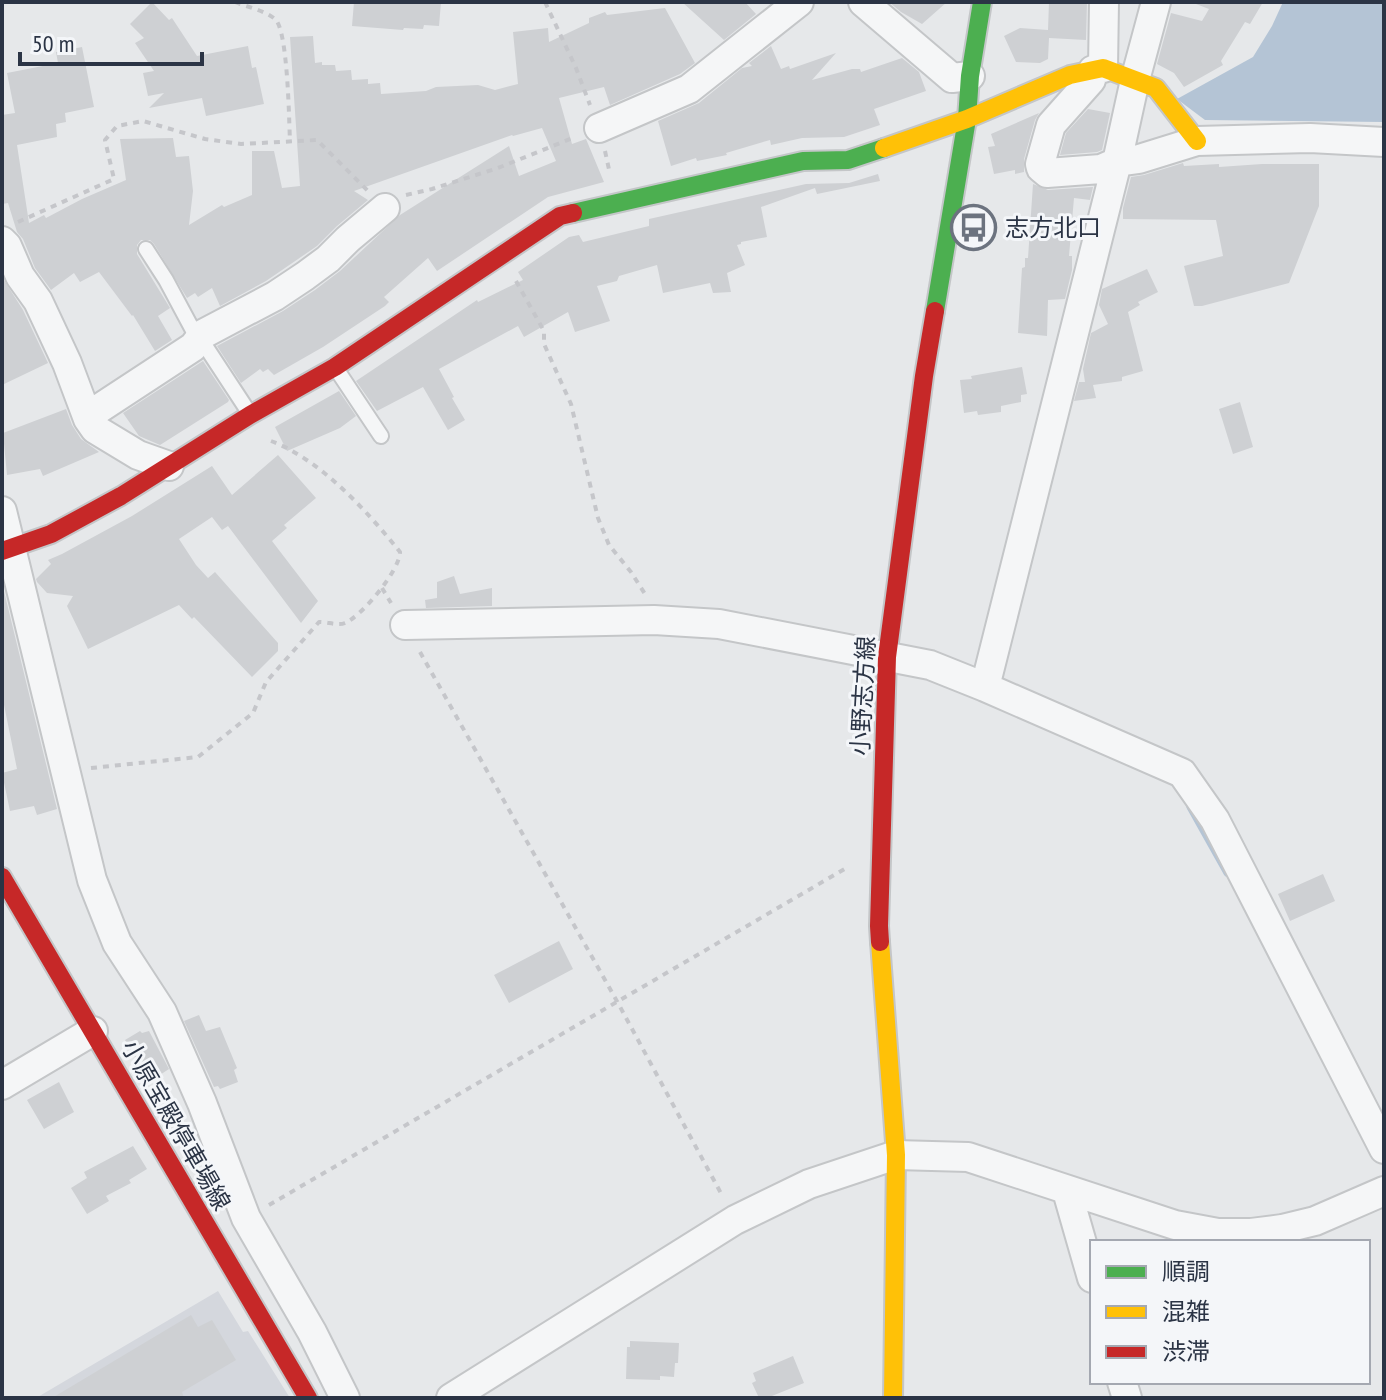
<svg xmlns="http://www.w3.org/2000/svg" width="1386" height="1400" font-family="'PT Sans Narrow','Noto Sans JP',sans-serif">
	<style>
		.built { fill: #d4d7dd }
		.water { fill: #b4c4d5 }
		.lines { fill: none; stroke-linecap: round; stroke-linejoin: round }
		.stream { stroke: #b4c4d5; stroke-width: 7 }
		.building { fill: #ced0d3 }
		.lane-casing { stroke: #c4c6c8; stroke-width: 18 }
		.street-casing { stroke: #c4c6c8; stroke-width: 32 }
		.fast-casing { stroke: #c4c6c8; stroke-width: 22 }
		.slow-casing { stroke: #c4c6c8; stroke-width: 22 }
		.jam-casing { stroke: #c4c6c8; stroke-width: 22 }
		.path { stroke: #c5c6ca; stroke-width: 4; stroke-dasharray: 6 6; stroke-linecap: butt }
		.lane { stroke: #f5f6f7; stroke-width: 14 }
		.street { stroke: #f5f6f7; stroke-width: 28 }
		.fast { stroke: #4caf50; stroke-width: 18 }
		.slow { stroke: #ffc107; stroke-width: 18 }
		.jam { stroke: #c62828; stroke-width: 18 }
		.labels { text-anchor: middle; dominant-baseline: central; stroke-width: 6; stroke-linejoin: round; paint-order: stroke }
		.poi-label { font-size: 24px; fill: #2b3445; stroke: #f4f6f9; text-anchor: start }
		.street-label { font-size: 24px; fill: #2b3445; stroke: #f4f6f9 }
	</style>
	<rect width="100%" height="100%" fill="#e6e8ea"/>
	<path class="built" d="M218,1291L243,1332L248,1331L290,1398H36Z"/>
	<path class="water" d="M1283,2H1384V122L1205,120L1177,99L1253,57L1272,26Z"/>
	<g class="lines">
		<path class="stream" d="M1190,807L1227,873"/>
	</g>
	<path class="building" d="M152,2L169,20L172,18L197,56L248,46L252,68L256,67L264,104L206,116L202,98L149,108L164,93L148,96L143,73L154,71L135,43L144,38L130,24Z
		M354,2H441L439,26L424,25L423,29L404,28L403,30L352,26Z
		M682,2H745L756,14L724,40Z
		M889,2H947L922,24L901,12Z
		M1049,2H1087L1086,40L1049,38L1048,59L1040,63L1016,62L1004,36L1020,28L1048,30Z
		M1196,2H1263L1250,24L1245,22L1221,61L1223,65L1184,87L1174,73L1157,64L1171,13L1202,21L1209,9L1196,4Z
		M665,8L695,63L680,74L610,105L604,87L559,98L572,144L586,139L604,182L548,197L437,271L428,258L384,297L389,302L385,306L323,347L274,375L268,369L263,372L260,369L241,383L217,346L283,311L315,290L340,271L400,215L509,146L519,176L556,161L542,128L513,136L512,135L354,191L368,200L337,226L317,246L266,281L220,306L212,288L198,297L195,293L187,298L154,244L150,240H141L137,245V254L170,308L158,316L172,340L155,351L133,315L132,316L99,272L80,282L74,273L51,290L35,268L23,239L17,232L8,203L2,204V115L15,113L7,73L58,63L56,52L82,47L94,107L65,113L66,122L56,124L57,137L17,145L29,223L44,215L46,218L82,199L126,180L120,139L173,138L176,157L189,156L193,191L189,225L222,205L224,207L252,195V151H274L282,188L300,186L290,37L313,36L315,63L322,62V65H335L336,71L351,70L352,80L368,79V84L380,83L381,94L426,91L436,87L478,85L495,90L518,84L513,32L548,28L549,42L589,23V18L605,12L607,15Z
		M771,46L781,69L789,66L790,69L836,53L812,80L852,69H860L861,72L902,58L919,72L926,91L874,109L880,125L844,137L802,138L771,145L770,140L726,153L727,155L697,161L696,158L671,166L658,121L699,103L742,68L752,66L749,63Z
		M1088,109L1110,113L1102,150L1097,152L1060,155L1066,133Z
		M1039,113L1035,120L1024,159V172L1015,174V170L994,174L988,147L995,146L991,134Z
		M1183,163L1184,166L1219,164V167L1262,164H1319V206L1289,283L1202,306H1194L1184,266L1223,256L1216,220L1123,219V208L1131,177L1144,175Z
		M878,174L880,181L817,194L815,188L761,207L767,237L741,242V244L737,245L745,265L727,273L731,292L713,293L710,283L663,293L657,265L619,276L617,281L597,286L610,321L575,332L568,312L524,337L518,326L439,369L454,397L452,398L465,420L448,430L423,387L377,411L356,381L477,300L478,302L523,280L518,272L569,237L579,235L583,242L649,226V219L806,184L849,183Z
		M1033,184L1048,190L1093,187L1090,200L1074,198L1069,256H1072V270L1065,299L1048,300L1047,336L1018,333L1022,268L1025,267V258H1028Z
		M1147,269L1158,292L1138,302L1140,305L1128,312L1143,371L1122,377V381L1093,385L1096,398L1074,401L1079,382H1085L1083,369L1091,333L1108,324L1099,305L1102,289Z
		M2,277L23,310L48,363L2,385Z
		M203,361L229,400L228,402L160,445L139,436L123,413Z
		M1022,367L1027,394L1021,395V402L1001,406V412L978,415L977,411L964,413L960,380L972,379L971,376Z
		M339,391L356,416L340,428L287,451L275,427Z
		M1240,402L1253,447L1233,454L1219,409Z
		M66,409L72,425L81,439L99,452L43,476L40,469L7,475L3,433Z
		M278,455L316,498L284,525L287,528L272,541L318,601L301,623L228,526L222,530L212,517L179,539L196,565L208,578L215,572L278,643V651L252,677L194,617L192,619L179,605L88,649L67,606L73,596L47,593L37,582L36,579L51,564L48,560L62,554L132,516L212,466L232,495Z
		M454,576L460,594L492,588V606L426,608L425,600L437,598V582Z
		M2,583L57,809L37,815L34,806L10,811L2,773L17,769L2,695Z
		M1323,874L1335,901L1290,921L1278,894Z
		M559,941L573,969L509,1003L494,975Z
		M199,1015L206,1031L220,1027L237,1068L234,1070L238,1082L220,1089L218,1086L214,1087L184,1021Z
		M140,1031L142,1033L149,1031L169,1069L149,1082L125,1040Z
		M59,1082L74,1112L44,1129L27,1100Z
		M133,1146L147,1169L129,1180L131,1183L106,1196L109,1201L87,1214L71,1188L87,1178L84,1172Z
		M191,1315L198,1327L212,1320L236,1360L182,1392L184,1398H52Z
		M630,1341L679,1343L678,1363H675L674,1377L660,1376V1380L626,1379L627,1347H630Z
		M793,1356L804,1383L767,1398H759L752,1383L756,1381L753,1373Z"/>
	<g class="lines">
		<defs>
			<path id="lane" d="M146,249L166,280L196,336L206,347L248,411
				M337,370L381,436"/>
			<path id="street" d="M863,2L952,78L970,76
				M1103,68L1104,2
				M1093,70L1091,80L1051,125L1040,164L1041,168L1047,173L1101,169L1117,162L1135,80L1156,2
				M599,128L689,89L799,2
				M2,241L7,246L20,276L38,301L67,363L88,419L95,429L138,455L169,466
				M88,419L100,408L193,347L203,334L275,296L305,276L328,259L348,239L385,208
				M2,511L92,880L117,943L162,1012L202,1103L246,1218L312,1332L345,1398
				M405,625L654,620L719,624L930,665L985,687L1182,773L1215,820L1384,1149
				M985,687L1117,162L1139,159L1197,141L1310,138L1384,142
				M2,1085L93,1031
				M1067,1191L1092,1278
				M1122,1382L1127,1398
				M451,1398L735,1220L809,1184L896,1155L968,1157L1175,1225L1218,1233H1251L1282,1229L1315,1221L1384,1191"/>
			<path id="fast" d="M573,213L803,161L848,160L884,148
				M935,311L967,119L970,76L982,2"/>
			<path id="slow" d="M884,148L967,119L1070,75L1103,68L1156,88L1197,141
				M880,942L896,1155L893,1398"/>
			<path id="jam" d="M2,551L51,534L121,496L250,415L335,367L560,216L573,213
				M2,877L308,1398
				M880,942L879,926L887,657L924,376L935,311"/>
		</defs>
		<use href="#lane" class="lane-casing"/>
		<use href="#street" class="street-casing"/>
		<use href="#fast" class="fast-casing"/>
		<use href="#slow" class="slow-casing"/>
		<use href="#jam" class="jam-casing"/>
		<path class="path" d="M235,2C247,7 264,10 275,19C288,30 289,121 290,142
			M545,2L576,68L590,105
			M605,151L610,174
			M406,195L432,189L498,168L575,137
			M18,222L114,179L105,140L117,126L143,121L205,139L241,144L317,140L368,191
			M516,281L544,331V344L571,404L598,518L609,545L631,572L645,594
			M382,588L391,603
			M420,652L618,1003L723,1197
			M91,768L198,757L253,713L266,682L319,622C328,622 338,626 345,623C362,616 400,570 400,552C367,511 321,460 271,441
			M269,1205L848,867"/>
		<use href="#lane" class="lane"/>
		<use href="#street" class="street"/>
		<use href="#fast" class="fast"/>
		<use href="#slow" class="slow"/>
		<use href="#jam" class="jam"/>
	</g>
	<defs>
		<symbol id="bus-ring" viewBox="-11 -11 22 22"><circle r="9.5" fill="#f4f6f9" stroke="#6c737f" stroke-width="1.5"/><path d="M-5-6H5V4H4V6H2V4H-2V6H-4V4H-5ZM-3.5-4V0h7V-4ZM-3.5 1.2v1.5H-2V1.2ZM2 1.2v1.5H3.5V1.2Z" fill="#6c737f"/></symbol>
	</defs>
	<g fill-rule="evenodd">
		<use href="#bus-ring" x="948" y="202" width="51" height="51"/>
	</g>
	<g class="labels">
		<g class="poi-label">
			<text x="1005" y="227">志方北口</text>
		</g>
		<g class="street-label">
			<text transform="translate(863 696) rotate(-87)">小野志方線</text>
			<text transform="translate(176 1125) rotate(60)">小原宝殿停車場線</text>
		</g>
	</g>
	<rect width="1386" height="1400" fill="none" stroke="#2b3445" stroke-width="8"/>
	<rect x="1090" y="1240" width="280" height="144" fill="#f4f6f9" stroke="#a4a8b1" stroke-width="2"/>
	<rect x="1106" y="1266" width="40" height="12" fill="#4caf50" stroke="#a4a8b1" stroke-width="2"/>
	<text x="1162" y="1280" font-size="24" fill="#2b3445">順調</text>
	<rect x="1106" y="1306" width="40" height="12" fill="#ffc107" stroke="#a4a8b1" stroke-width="2"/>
	<text x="1162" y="1320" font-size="24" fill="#2b3445">混雑</text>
	<rect x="1106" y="1346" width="40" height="12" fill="#c62828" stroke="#a4a8b1" stroke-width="2"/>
	<text x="1162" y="1360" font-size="24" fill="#2b3445">渋滞</text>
	<path d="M20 52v12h182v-12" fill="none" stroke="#2b3445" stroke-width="4"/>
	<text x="32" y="52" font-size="24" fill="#2b3445" stroke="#f4f6f9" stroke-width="6" paint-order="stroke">50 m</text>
</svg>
